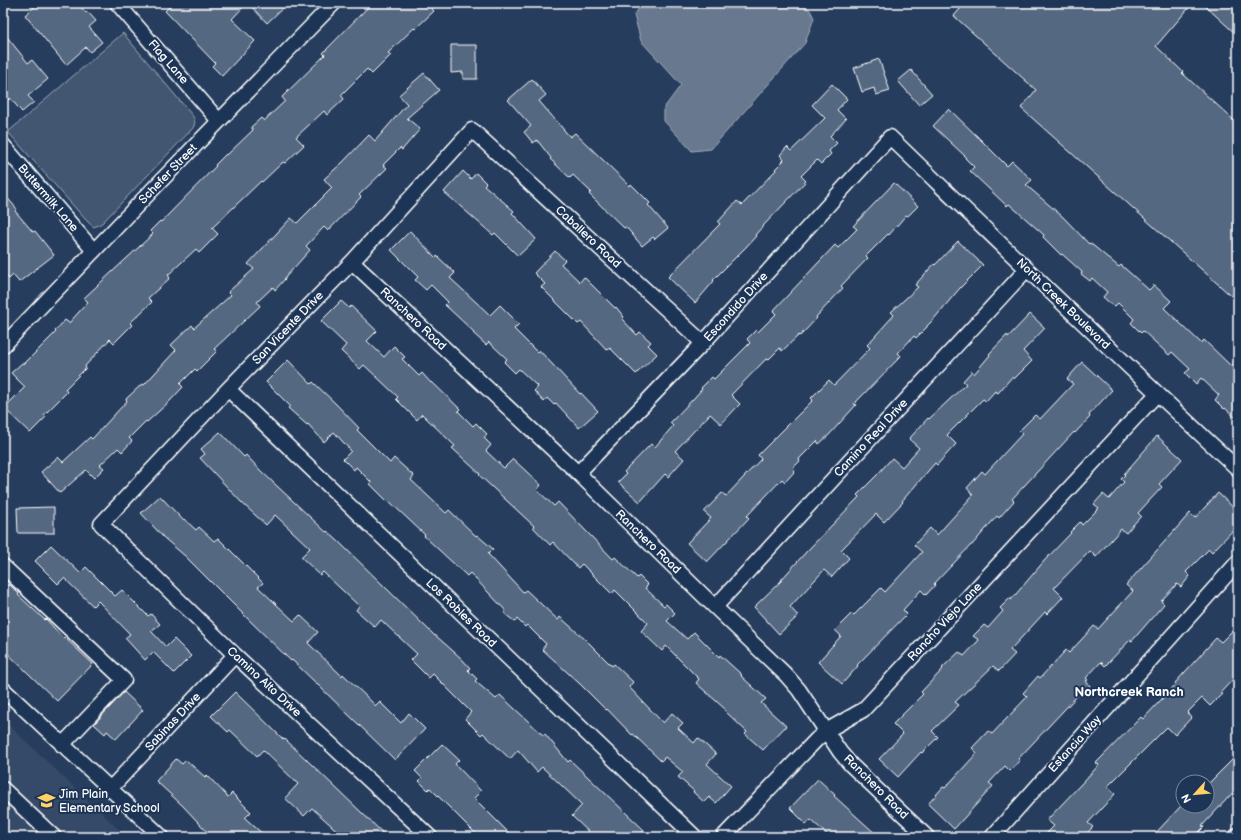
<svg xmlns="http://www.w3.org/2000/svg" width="1241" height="840" font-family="'Balsamiq Sans',sans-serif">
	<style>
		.built { fill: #344a68 }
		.green { fill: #425672; stroke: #a0aab8 }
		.water { fill: #67788e; stroke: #a4aebb }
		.building { fill: #556781; stroke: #fff }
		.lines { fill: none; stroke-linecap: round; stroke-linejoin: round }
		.minor-casing { stroke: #fff; stroke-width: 17 }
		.minor { stroke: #1d3557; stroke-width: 14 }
		.labels { text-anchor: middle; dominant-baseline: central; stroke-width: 4; stroke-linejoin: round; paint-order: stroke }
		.street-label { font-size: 12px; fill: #fff; stroke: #1d3557 }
		.poi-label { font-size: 12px; fill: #fff; stroke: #1d3557; text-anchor: start }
		.neighbourhood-label { font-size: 13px; font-weight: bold; fill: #fff; stroke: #1d3557 }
	</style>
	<rect width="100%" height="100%" fill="#263d5e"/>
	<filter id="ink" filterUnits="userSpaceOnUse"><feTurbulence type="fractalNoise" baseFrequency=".025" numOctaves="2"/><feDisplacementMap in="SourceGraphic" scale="8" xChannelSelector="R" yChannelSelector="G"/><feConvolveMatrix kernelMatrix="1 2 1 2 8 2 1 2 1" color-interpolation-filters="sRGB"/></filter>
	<g filter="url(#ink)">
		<path class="built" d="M3,720L51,765L127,837H3Z"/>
		<path class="green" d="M123,33L191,114C195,119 196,122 193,128L102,223L94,227L90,224L85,219L8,132Z"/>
		<path class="water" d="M643,3H802L810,10L814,18L805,43L711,149L692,151L664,121V108L681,85L641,41L634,15Z"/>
		<path class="building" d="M39,3H78L86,13L87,11L96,21L89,27L102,42L90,52L86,47L66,65L25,15Z
			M173,3H247L232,19L255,41L222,76L212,66L215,63L165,11Z
			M248,3H288L267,23Z
			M372,3H427L434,11L415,29L414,28L388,53L391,55L372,74L367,69L341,95L344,99L327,115L324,111L296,137L304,145L285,163L283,162L262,182L261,181L212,228L218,234L199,253L196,249L168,275L170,278L148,298L152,302L130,323L132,325L114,343L110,339L85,366L86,368L65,389L67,392L44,415L46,417L30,433L4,408L25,387L11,373L22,363L24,364L56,332L55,331L65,320L69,323L88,302L84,298L153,234L150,231L160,221L161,222L216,166L215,165L226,154L227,155L253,130L251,127L261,118L264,121L285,101L282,97L325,55L323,53Z
			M965,3H1193L1156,46L1183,72L1182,73L1238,124V302L1021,108L1036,90L954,16Z
			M1202,3H1238V36Z
			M3,32L28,63L32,60L48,79L28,96L34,102L22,112L10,98L3,104Z
			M451,45H477V79H463V72L451,73Z
			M879,59L890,91L876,95L874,88L862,92L854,68Z
			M911,70L932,94L919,105L898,81Z
			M424,73L439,90L407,118L420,129L402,150L400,148L383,165L387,168L359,195L361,197L328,231L324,227L306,246L310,250L284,279H285L275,290L273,287L257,302L260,306L214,349L217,351L197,371L195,369L180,384L183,387L170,401L147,422L146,421L129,438L132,441L122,452L118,448L100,465L104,468L94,478L86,470L60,493L41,472L58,457L63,462L90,437L92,439L127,401L126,399L142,384L144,385L176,350L171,345L192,325L194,328L231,295L228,292L254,269L248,264L291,218L297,223L332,188L324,179L343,162L369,135L375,141L407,104L399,95Z
			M532,79L546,95L539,101L570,137L575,133L630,186L631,184L650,203L648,205L668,228L655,239L653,237L642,246L626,227L624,228L589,194L591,192L573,175L570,178L550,159L551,158L537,140L533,143L524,132L531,126L508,100Z
			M832,84L847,99L837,110L846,119L830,136L837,143L829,151L831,154L821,164L817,160L801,176L806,181L764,225L755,235L756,236L746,247L713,280L714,281L695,303L668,277L720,224L718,222L737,201L742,205L776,170L775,169L784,160L780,155L787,147L791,151L825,118L812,105Z
			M949,109L982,141L1007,166L1012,161L1032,180L1026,185L1063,217L1089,244L1090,243L1119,267L1121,265L1149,290L1154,285L1171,301L1164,308L1201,343L1204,340L1231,366L1238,359V420L1225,408L1224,409L1215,400L1219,395L1201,378L1196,384L1185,373L1190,369L1172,352L1169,355L1143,331L1141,333L1131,323L1134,319L1118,303L1114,307L1103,297L1107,292L1092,278L1090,281L1081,274L1082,272L1062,254L1061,255L1043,237L1044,235L1009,204L1007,206L970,171L974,167L965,158L966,157L933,126Z
			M463,171L471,179L476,173L486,183L484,185L514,211L512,213L536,239L518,256L495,233L493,235L444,192Z
			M894,183L918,206L908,216L906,215L889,235L888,234L866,256L868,258L841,286L843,288L816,317L817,318L800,336L799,335L782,351L780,348L768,360L766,359L731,395L740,404L721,424L710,414L675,451L684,459L668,477L665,474L640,502L618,482L626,474L624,472L651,444L655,447L673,426L670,423L694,398L702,389L701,388L712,377L714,379L750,343L747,339L756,330L758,332L776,314L773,311L835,245L838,248L857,229L853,226Z
			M3,193L17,209L15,211L33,232L35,231L54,255L19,282L13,275L9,279L3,271Z
			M410,231L436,258L437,256L455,273L450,278L490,315L500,305L519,324L514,329L537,352L539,350L580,394L581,393L598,411L579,428L556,403L554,405L547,398L544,402L534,391L538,387L519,369L515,373L504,362L507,359L489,342L486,345L473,333L474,332L445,305L448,302L431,285L426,290L415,280L418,277L391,250Z
			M958,241L983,265L960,288L933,320L927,326V327L916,338L914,336L898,353L901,356L854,404L856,405L829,435L819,444L817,441L799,459L800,461L793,468L795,471L785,482L782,479L747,516L749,518L707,562L687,543L711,518L704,512L722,493L726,496L761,459L758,455L813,400L811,398L829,380L834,385L870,348L867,345L894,315L891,312L918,287L915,285L934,264L935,265Z
			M555,251L565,260L561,264L580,282L584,277L615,308L616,307L624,317L622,319L637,335L640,332L651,342L648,345L657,354L636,374L610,348L607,350L581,322L578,324L541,287L545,284L534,273Z
			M341,301L349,308L351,306L377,331L367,341L384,357L394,346L405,357L402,359L419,376L422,373L431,383L432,382L460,409L458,411L473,426L476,423L487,434L484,438L491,445L486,451L504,468L513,459L541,485L537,490L554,506L558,502L613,559L615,557L637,578L639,576L648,585L645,588L664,606L666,604L675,613L667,621L687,639L694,632L719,657L720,655L742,675L741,676L766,699L761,703L786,726L763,750L745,734L747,732L724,710L725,709L696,683L699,679L666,646L662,651L641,631L648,623L615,590L612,594L582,564L578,568L553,542L550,545L533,527L534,526L479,475L480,474L452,448L455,446L422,414L417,420L396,399L398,397L364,365L360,369L341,351L346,345L321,321Z
			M1030,314L1045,328L1023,351L1032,361L1014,379L1012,377L998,393L995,391L986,401L983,399L947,435L956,444L937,465L935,463L902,501L903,502L884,522L876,514L841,550L849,558L832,577L824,570L790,607L798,616L779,634L754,607L782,580H781L806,552L859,497L857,495L877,475L892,458L902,467L919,448L909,439L928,418L929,419L966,384L963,381L972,371L974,374L990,355L989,354L1007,335L1008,337Z
			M288,360L311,384L313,382L336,404L359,428L357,430L390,463L394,458L414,476L411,480L446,513L449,510L476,536L477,535L493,549L488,554L523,592L526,590L558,620L560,617L587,641L612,666L614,664L633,682L629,687L663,723L672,713L683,723L678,728L694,743L698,738L716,754L707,764L731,786L716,803L709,797L704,802L693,792L694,791L678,777L683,772L665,757L661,761L633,734L632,735L607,709L606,710L581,685L542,649L546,644L527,625L525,627L517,619L515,622L504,613L506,611L470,573L467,576L424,536L425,535L390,502L389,503L370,484L371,482L356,467L354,470L343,459L351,451L334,432L324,442L308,424L307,425L288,408L290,406L266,382Z
			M1082,362L1112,390L1089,415L1090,417L1075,433L1074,432L1012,499L1014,501L999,518L997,516L972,545H971L934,584L935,585L926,595L921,590L903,610L907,614L857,665L858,666L842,684L818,662L841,636L835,630L852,613L854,615L881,588L885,592L922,552L914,545L930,528L937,535L973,495L967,488L982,471L985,474L1022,434L1019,431L1035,415L1040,419L1073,384L1067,379Z
			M220,432L244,457L246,455L261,471L326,532L327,531L338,541L435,636V635L462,659L470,668L468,670L477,679L475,681L496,699L500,695L543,735L545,734L568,762L570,760L644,830L638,837H594L572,816L582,805L542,767L537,772L518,750L510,759L483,733L481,735L465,719L471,712L433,674L429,678L411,660L417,654L381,620L375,627L356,610L359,606L323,572L320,575L301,557L310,548L275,515L266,525L242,503L200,458L205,454L201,449Z
			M1157,436L1182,459L1159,484L1162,487L1138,513L1141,516L1126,533L1121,529L1096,557L1090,551L1054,588L1063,597L1047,614L1045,612L1010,650L1015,654L999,671L993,666L955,702L959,705L932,731L938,737L922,753L921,752L898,777L879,759L903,734L893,724L923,694L921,692L943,669L942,668L959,652L964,656L979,640L973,636L984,625L988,628L1003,611L1000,608L1010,598L1011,600L1045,560L1071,533L1070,532L1080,522L1082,525L1099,508L1094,504L1103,494L1109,499L1124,482L1121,479L1125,475L1124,474Z
			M1218,493L1238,512V525L1212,552L1209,549L1186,572L1190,576L1181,587L1177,584L1161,601L1164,604L1132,641L1130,640L1105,666L1101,662L1086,678L1088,680L1086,681L1090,686L1081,696L1079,694L1018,759L1020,760L1010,771L1005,766L989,783L993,786L954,829L928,804L943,787L945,788L977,753L972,748L988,731L992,734L1027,697L1023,693L1038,676L1040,678L1066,650L1069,653L1094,626L1098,629L1133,591L1126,585L1190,513L1195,518Z
			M160,496L183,520L184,519L196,530L199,527L214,541L218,538L263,583L258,587L294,621L300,615L318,632L308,643L342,676L343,674L376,706L380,702L401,723L409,713L425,729L395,760L318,685L292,660L291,661L246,617L185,556L164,538L141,513Z
			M54,507V533H18L17,508Z
			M51,545L80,573L86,567L115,596L122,590L148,616L151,614L160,624L151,631L166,647L174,639L191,656L174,673L153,652L145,660L125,638L130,634L98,601L93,606L64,578L58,584L35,561Z
			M9,584L19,594L18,595L45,620L46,619L63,638L64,637L93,664L57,701L3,649V590Z
			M1238,625V674L1220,693L1222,694L1210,706L1202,698L1187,713L1192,717L1175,735L1167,727L1107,787L1115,794L1088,823L1093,827L1083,837H1043L1054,826L1047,820L1099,765L1096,763L1141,717L1143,719L1176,684L1175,683L1216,638L1221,642Z
			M124,692L143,710L116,739L107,731L105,734L94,724Z
			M235,692L284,740L285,739L387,837H344L312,808L304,816L285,798L298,784L263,750L257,756L230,730L228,732L211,716Z
			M442,744L459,760L455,764L481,791L474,798L513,837H479L430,788L428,790L419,781L422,778L415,771Z
			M1238,754V787L1202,826L1204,827L1194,837H1152L1181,806H1207V785Z
			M176,759L182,764L186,760L205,777L207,775L228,797L232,793L251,812L245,818L266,837H212L183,806L156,781Z
			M818,779L835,795L834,796L879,837H830L811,820L806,824L790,808Z"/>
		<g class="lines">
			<defs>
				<path id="minor" d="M117,3L219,121
					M3,145L94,251
					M352,262L578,473L715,607L786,675L799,690L840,752L851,765L927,837
					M3,346L153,189L334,3
					M228,389L695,837
					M578,473L703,343L890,137C1005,248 1120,360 1238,469
					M3,566L124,680L62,745
					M715,607L1027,269
					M3,689L162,837
					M3,789L54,837
					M110,789L235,655
					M430,837L235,655L101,524L228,389L352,262L472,130L703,343
					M723,837L817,739L826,731L863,710L1157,394
					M992,837L1238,562
					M1236,837L1238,835"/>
			</defs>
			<use href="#minor" class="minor-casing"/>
			<use href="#minor" class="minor"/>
		</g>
	</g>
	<defs>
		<symbol id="school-bare" viewBox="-9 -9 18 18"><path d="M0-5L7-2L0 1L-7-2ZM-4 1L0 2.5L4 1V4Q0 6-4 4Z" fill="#ffd166" stroke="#1d3557" stroke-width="2.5" paint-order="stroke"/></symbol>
	</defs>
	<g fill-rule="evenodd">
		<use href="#school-bare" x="34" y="788" width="25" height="25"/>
	</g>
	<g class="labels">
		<g class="street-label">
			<text transform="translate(168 62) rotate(49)">Flag Lane</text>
			<text transform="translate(168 174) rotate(-46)">Schefer Street</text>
			<text transform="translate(48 198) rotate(49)">Buttermilk Lane</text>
			<text transform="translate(588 237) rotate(43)">Caballero Road</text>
			<text transform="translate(1063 304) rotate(44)">North Creek Boulevard</text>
			<text transform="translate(736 307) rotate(-48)">Escondido Drive</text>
			<text transform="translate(413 319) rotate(43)">Ranchero Road</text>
			<text transform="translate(288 328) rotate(-46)">San Vicente Drive</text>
			<text transform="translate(871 438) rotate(-47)">Camino Real Drive</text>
			<text transform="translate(648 542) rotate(44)">Ranchero Road</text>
			<text transform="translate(461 613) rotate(44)">Los Robles Road</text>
			<text transform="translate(945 622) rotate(-47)">Rancho Viejo Lane</text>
			<text transform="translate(264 682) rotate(43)">Camino Alto Drive</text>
			<text transform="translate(173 722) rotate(-47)">Sabinas Drive</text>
			<text transform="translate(1075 744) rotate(-48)">Estancia Way</text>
			<text transform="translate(876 787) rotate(45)">Ranchero Road</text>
		</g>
		<g class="poi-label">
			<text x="59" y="794">Jim Plain<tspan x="59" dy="14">Elementary School</tspan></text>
		</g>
		<g class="neighbourhood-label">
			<text x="1129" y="692">Northcreek Ranch</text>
		</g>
	</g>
	<rect width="1241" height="840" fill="none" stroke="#1d3557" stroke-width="16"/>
	<rect x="8" y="8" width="1225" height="824" fill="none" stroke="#fff" stroke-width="1.5" filter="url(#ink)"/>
	<g transform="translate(1195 794) rotate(243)"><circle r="19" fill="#1d3557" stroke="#77869a"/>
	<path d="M0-3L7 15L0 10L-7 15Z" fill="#ffd166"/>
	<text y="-6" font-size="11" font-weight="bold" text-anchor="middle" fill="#ffffff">N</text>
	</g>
</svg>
